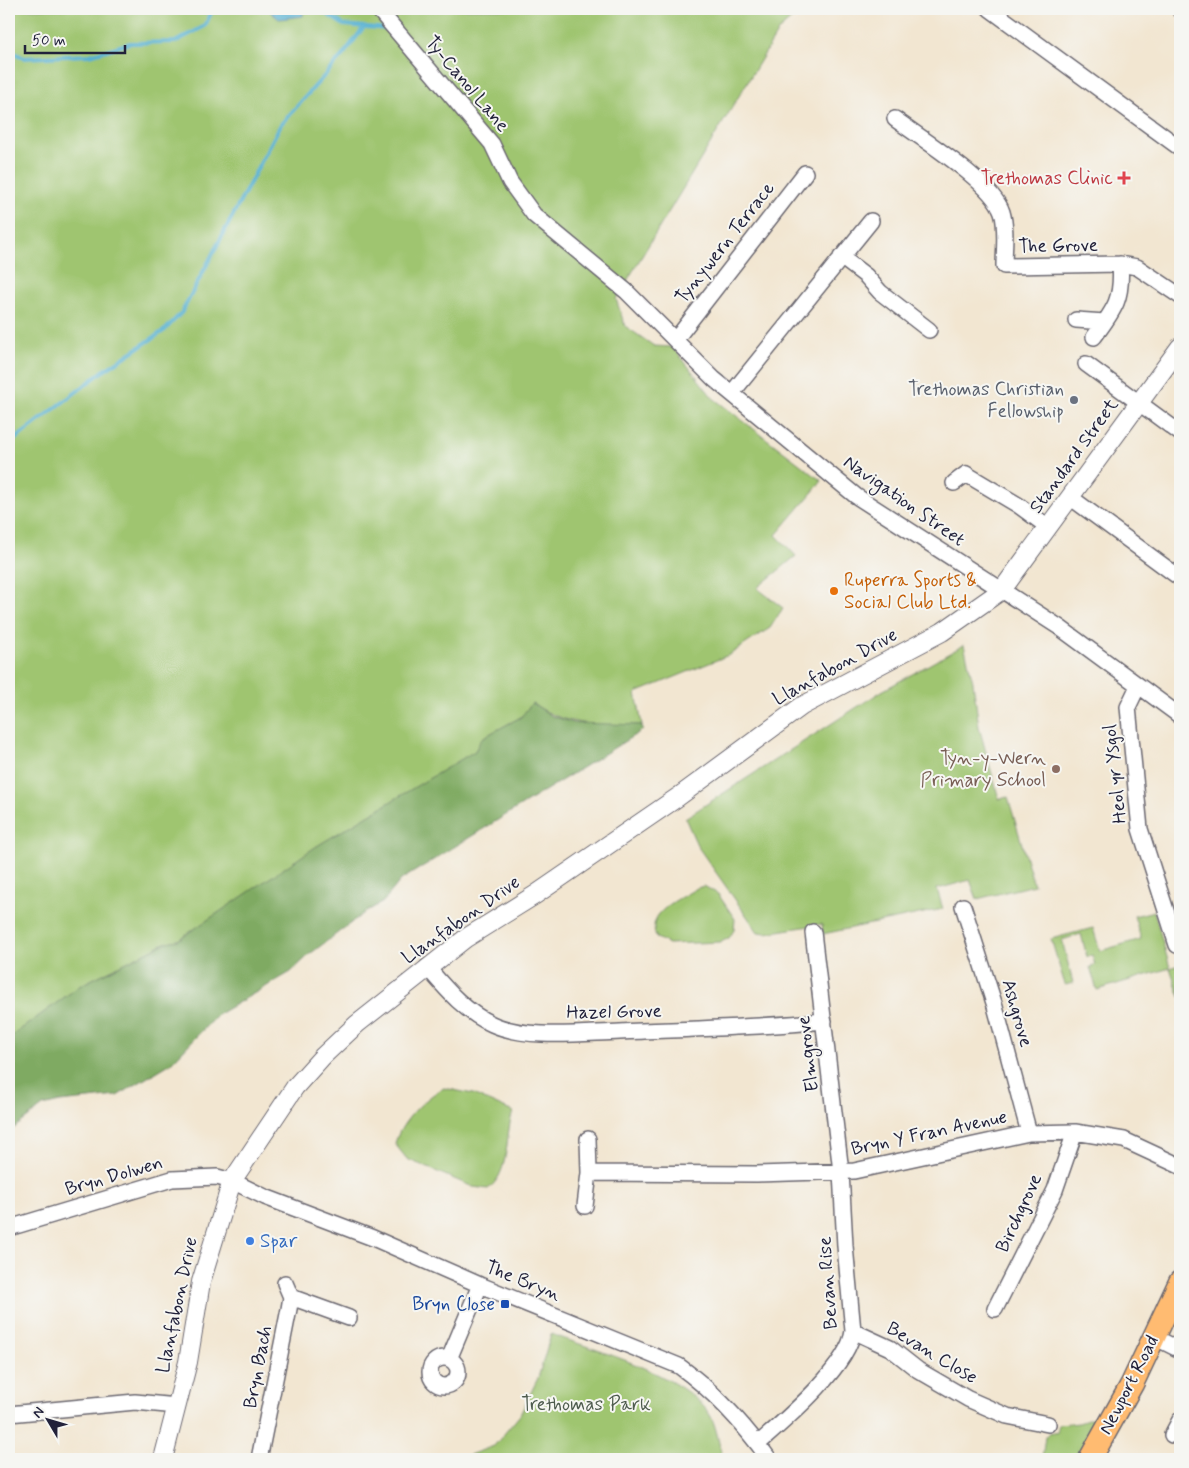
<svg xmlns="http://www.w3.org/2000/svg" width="1189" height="1468" font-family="Mynerve,sans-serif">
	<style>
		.green { fill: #9fc570; stroke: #607456 }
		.forest { fill: #7faa62; stroke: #50664e }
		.water { fill: #54b0d2; stroke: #3b6986 }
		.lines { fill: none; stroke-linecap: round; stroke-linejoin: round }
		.stream { stroke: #54b0d2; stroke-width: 4 }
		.minor-casing { stroke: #6b6770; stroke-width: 18 }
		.tertiary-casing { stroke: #6b6770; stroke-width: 20 }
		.primary-casing { stroke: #6b6770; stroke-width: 25 }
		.minor { stroke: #fff; stroke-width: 15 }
		.tertiary { stroke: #fff; stroke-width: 18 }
		.primary { stroke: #ffbb71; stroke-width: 22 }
		.health-dot { fill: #e0444e; stroke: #f6f6f2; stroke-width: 2 }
		.worship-dot { fill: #6b7280; stroke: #f6f6f2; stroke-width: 2 }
		.food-dot { fill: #e8710a; stroke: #f6f6f2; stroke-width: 2 }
		.education-dot { fill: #8d6e63; stroke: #f6f6f2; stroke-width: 2 }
		.shop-dot { fill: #3f7fe0; stroke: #f6f6f2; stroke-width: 2 }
		.transit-dot { fill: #1a4fb4; stroke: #f6f6f2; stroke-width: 2 }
		.labels { text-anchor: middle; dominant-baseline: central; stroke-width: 4; stroke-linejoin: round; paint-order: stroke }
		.street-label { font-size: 19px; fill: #22223b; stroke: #f6f6f2 }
		.health-label { font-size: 19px; fill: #be3a42; stroke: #f6f6f2; text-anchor: end }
		.worship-label { font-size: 19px; fill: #5b616d; stroke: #f6f6f2; text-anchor: end }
		.food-label { font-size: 19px; fill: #c56008; stroke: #f6f6f2; text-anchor: start }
		.education-label { font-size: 19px; fill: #785e54; stroke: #f6f6f2; text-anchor: end }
		.shop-label { font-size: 19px; fill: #366cbe; stroke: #f6f6f2; text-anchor: start }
		.transit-label { font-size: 19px; fill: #164399; stroke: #f6f6f2; text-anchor: end }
		.park-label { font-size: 19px; fill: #4e5b4e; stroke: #f6f6f2 }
	</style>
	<rect width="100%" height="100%" fill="#f6f6f2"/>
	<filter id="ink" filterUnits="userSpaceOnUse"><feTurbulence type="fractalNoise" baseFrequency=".02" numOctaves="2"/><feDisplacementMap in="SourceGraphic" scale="10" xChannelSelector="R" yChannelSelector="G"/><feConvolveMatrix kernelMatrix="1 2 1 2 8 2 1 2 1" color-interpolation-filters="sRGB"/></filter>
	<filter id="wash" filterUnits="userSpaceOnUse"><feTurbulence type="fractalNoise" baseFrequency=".0096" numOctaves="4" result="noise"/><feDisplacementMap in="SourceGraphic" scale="20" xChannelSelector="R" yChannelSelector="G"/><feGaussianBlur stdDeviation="1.12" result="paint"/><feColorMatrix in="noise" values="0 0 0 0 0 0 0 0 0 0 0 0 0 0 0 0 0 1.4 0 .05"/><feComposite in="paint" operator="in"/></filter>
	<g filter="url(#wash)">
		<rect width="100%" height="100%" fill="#f2e6d1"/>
		<path class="green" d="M9,9H803L779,30L616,299L625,326L654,346L673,347L713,398L822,481L776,535L796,556L757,588L783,608L770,628L729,655L636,693L642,725C597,724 571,729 532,703L521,717L482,738L475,751L317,846L178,940L167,942L81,985L9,1038Z
			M964,645L973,682L979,727L999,799L1008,797L1034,885L977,899L970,880L937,889L943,909L823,934L822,924L766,933L758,932L698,847L685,818L882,691Z
			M704,886L718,894L735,919L734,930L729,938L721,942L668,944L657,938C643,913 680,899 697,888Z
			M1154,911L1170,968L1180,965V997L1170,968L1097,990L1090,967L1095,965L1092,955L1087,957L1081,934L1062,940L1073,983L1065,985L1051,939L1093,928L1100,951L1141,939L1134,916Z
			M444,1088L473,1094L513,1112C504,1137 511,1172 488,1189L473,1187L407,1159L395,1144C399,1124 425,1097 444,1088Z
			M551,1334C594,1350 685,1374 710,1415C717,1427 719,1446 723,1459H458L494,1446L520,1415L538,1378Z
			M1094,1417V1422L1077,1459H1042L1045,1437L1051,1432L1057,1433L1059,1424L1079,1422Z"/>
		<path class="forest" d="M532,703L552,716L574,723L642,725L643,730L401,880L383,902L364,913L310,954L291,972L217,1015L171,1063L117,1096L60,1102L43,1106L9,1132V1038L81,985L167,942L178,940L317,846L475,751L482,738L521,717Z"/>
		<path class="water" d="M267,9H303V16L279,19Z"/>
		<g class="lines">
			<path class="stream" d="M319,9L344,25L388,29
				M9,50L24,58L90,55L130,43L175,42L205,26L213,9
				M9,444L102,372L165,330L182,312L281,124L343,55L364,27"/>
		</g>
	</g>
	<g filter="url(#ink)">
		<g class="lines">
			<defs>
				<path id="minor" d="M378,9L492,144L510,182L534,215L626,291L714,379L856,496L1059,627L1180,716
					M990,9L1180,148
					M1179,9L1180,10
					M895,119C922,139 992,182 1002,212C1007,228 1004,250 1004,266L1120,264L1137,267L1180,296
					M841,257L866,276L880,292L929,330
					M1076,320L1105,322
					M1094,337C1114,310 1123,300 1120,264
					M676,339L805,173
					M1086,364L1180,433
					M732,393L871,221
					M954,483L966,474L1018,505L1048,527
					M1070,497L1180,578
					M1138,686L1128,707L1140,829L1177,945
					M963,906L995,1006L1029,1133
					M427,967C446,989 465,1012 492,1024C527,1040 582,1033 620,1032C688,1029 756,1028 824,1021
					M589,1173L757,1174L854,1171L1029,1133L1075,1132L1124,1140L1180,1166
					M585,1206L589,1173L588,1139
					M9,1228L172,1179L217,1177L232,1181L265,1197L373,1238L480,1285L679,1366C715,1392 743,1423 769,1459
					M291,1297L349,1318
					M995,1309L1055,1190L1075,1132
					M853,1331L890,1348L918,1370L968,1399L1007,1416L1048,1424
					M1154,1337L1180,1350
					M430 1372a14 14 0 1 1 28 0a14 14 0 1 1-28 0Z
					M449,1359L480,1285
					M9,1414L135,1402L177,1406
					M1172,1435L1180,1420
					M758,1444C784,1421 849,1366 853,1331L845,1246L841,1172L813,932
					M259,1459L289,1309L291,1297L285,1283"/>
				<path id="tertiary" d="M163,1459L188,1362L201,1282L232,1181L295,1087L323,1056L357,1024L466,938L535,895L678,797L802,706L942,632L1002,590L1180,347"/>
				<path id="primary" d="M1090,1459L1132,1384L1180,1282"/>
			</defs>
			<use href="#minor" class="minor-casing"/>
			<use href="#tertiary" class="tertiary-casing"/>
			<use href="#primary" class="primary-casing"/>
			<use href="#minor" class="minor"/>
			<use href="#tertiary" class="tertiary"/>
			<use href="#primary" class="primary"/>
		</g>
	</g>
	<path class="health-dot" d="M1121.5 170.5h5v5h5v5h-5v5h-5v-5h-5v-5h5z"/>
	<circle class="worship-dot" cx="1074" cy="400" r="5"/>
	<circle class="food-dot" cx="834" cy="591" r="5"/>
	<circle class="education-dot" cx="1056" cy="769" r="5"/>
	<circle class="shop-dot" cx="250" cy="1241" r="5"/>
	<rect class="transit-dot" x="500" y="1299" width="10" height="10" rx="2.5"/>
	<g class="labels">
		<g class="street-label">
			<text transform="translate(467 84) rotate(50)">Ty-Canol Lane</text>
			<text transform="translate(725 243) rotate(-52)">Tynywern Terrace</text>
			<text transform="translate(1058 246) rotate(-1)">The Grove</text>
			<text transform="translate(1074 456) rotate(-54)">Standard Street</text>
			<text transform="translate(904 501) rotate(35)">Navigation Street</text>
			<text transform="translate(835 667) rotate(-29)">Llanfabon Drive</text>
			<text transform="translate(1115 774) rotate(-96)">Heol yr Ysgol</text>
			<text transform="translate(461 920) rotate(-35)">Llanfabon Drive</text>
			<text transform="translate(614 1012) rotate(-1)">Hazel Grove</text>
			<text transform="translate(1017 1013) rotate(74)">Ashgrove</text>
			<text transform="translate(808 1054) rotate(-97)">Elmgrove</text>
			<text transform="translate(929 1133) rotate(-12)">Bryn Y Fran Avenue</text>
			<text transform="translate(114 1176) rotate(-16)">Bryn Dolwen</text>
			<text transform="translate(1019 1213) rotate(-65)">Birchgrove</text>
			<text transform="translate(523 1281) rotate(22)">The Bryn</text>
			<text transform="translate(828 1283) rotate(-94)">Bevan Rise</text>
			<text transform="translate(177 1305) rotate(-78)">Llanfabon Drive</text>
			<text transform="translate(932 1353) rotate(31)">Bevan Close</text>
			<text transform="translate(258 1367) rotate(-79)">Bryn Bach</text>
			<text transform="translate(1129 1385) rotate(-63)">Newport Road</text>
		</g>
		<g class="health-label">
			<text x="1113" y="178">Trethomas Clinic</text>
		</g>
		<g class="worship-label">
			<text x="1064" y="389">Trethomas Christian<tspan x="1064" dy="22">Fellowship</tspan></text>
		</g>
		<g class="food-label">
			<text x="844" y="580">Ruperra Sports &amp;<tspan x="844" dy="22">Social Club Ltd.</tspan></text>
		</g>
		<g class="education-label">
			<text x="1046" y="758">Tyn-y-Wern<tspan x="1046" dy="22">Primary School</tspan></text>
		</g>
		<g class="shop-label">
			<text x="260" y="1241">Spar</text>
		</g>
		<g class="transit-label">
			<text x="495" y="1304">Bryn Close</text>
		</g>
		<g class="park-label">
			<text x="586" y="1404">Trethomas Park</text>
		</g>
	</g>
	<rect width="1189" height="1468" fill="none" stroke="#f6f6f2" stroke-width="30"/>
	<g transform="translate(48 1420) rotate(308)" stroke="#f6f6f2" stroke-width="4" paint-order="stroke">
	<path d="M0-4L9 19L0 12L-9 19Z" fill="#22223b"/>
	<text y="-8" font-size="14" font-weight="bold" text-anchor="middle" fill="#22223b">N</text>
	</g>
	<path d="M25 45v8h100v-8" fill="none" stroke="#22223b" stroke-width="2.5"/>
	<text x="32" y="45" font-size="15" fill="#22223b" stroke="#f6f6f2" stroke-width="4" paint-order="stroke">50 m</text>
</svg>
